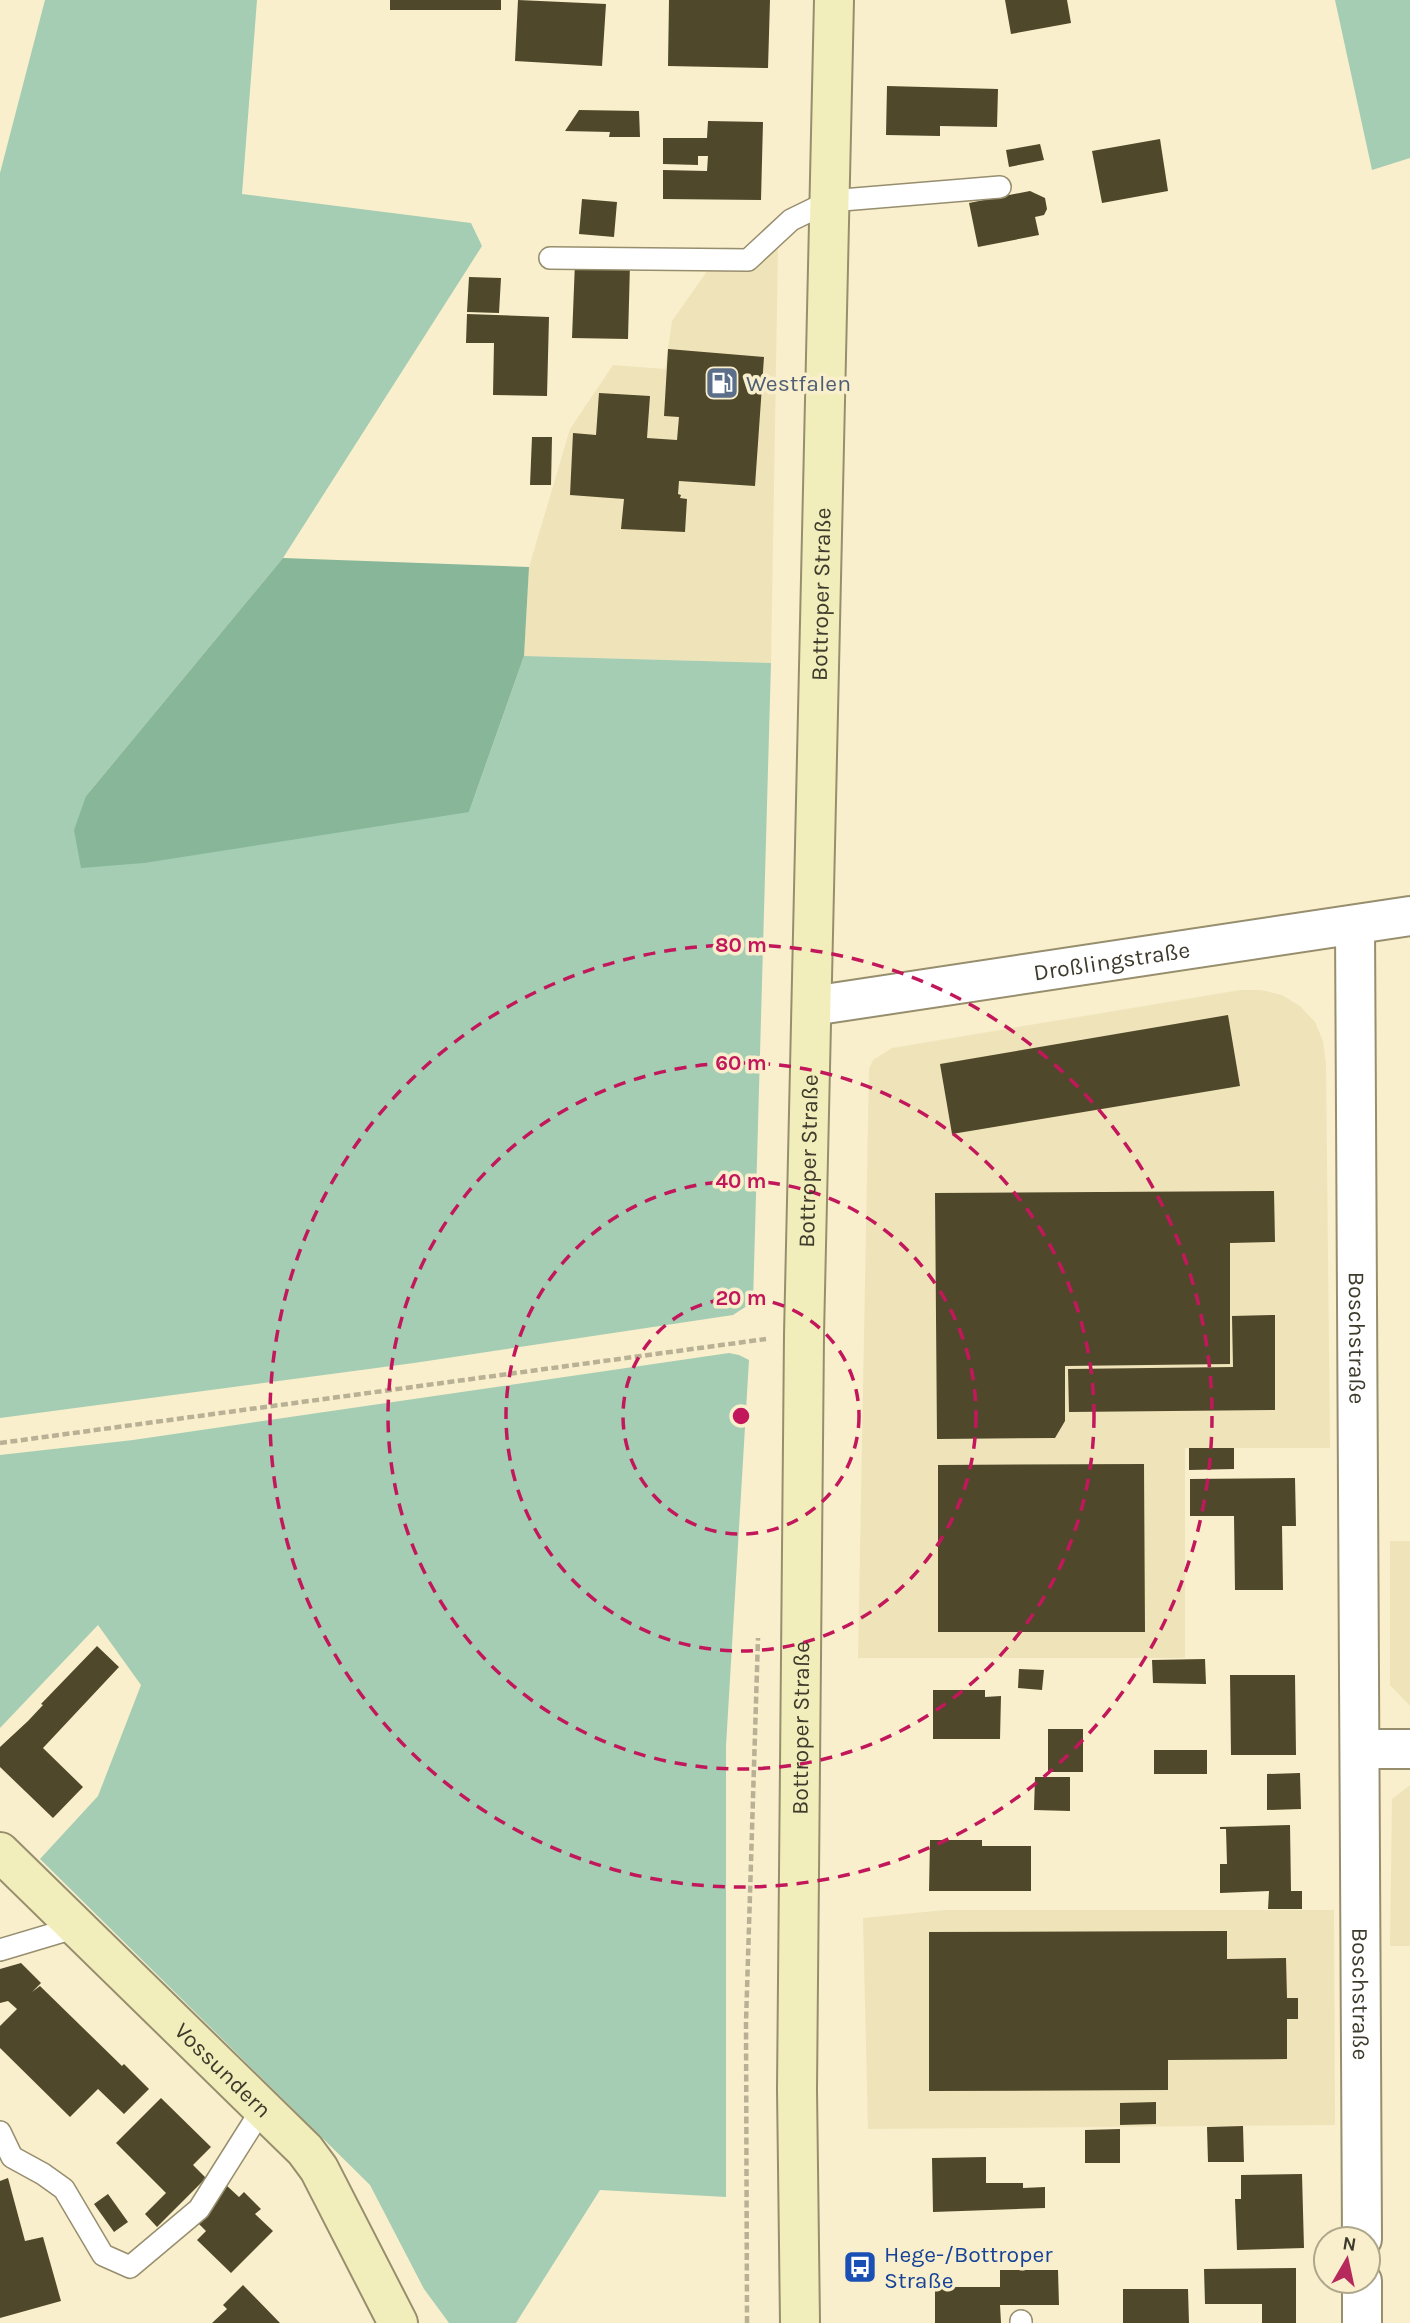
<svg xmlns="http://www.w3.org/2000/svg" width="1410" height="2323" font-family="Karla,sans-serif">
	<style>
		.built { fill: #efe3b9 }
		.green { fill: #a5cdb3 }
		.forest { fill: #87b699 }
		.building { fill: #50482a }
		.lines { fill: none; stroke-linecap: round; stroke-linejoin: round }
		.lane-casing { stroke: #978e6e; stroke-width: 24 }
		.street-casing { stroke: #978e6e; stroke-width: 42 }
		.secondary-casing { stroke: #978e6e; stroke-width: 42 }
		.path { stroke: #b9b195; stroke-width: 4.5; stroke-dasharray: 7 3.5; stroke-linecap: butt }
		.lane { stroke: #fff; stroke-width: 21 }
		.street { stroke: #fff; stroke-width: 38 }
		.secondary { stroke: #f2eebb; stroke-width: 38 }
		.ring { fill: none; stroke: #c2185b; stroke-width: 3.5; stroke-dasharray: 12 9 }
		.labels { text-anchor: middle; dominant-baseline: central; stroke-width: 7; stroke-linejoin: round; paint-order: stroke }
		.service-label { font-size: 23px; fill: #4e5e75; stroke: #f9efcc; text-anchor: start }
		.street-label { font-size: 23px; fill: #3e3a2c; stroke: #f9efcc }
		.transit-label { font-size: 23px; fill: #164399; stroke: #f9efcc; text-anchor: start }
		.centre { fill: #c2185b; stroke: #f9efcc; stroke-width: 3.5 }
		.ring-label { font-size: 21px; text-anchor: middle; font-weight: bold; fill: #c2185b; stroke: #f9efcc; stroke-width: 7; stroke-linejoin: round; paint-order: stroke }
	</style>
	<rect width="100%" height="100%" fill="#f9efcc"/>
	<path class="built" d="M724,247L778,250L771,663L524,656L529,567L570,429L613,365L665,369L672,321Z
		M1240,990H1261L1282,995L1300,1006L1315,1022L1323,1041L1326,1064L1330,1448H1185V1658H858L869,1069L873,1060L892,1048Z
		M1390,1541H1410V1706L1390,1685Z
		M1410,1785V1946H1390L1392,1799Z
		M945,1910H1334L1335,2125L868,2129L863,1918Z"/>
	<path class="green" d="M45,0H257L242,194L471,223L482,246L283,558L86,796L469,812L524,656L771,663L753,1302L733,1315L414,1363L0,1418V173Z
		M1335,0H1410V158L1372,170Z
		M729,1353L739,1355L749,1360L726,1746V2197L600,2190L516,2323H449L424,2289L370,2185L40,1859L98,1796L141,1685L98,1625L0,1728V1455L133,1440Z"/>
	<path class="forest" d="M283,558L529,567L524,656L469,812L144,863L81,868L74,830L86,796Z"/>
	<path class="building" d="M390,0H501V10H390Z
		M518,0L606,4L602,66L515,61Z
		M669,0H770L768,68L668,66Z
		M1005,0H1067L1071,23L1011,34Z
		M887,86L998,89L997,127L940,126V136L886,135Z
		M579,110L639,111L640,137H609L610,132L565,131Z
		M708,121L763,122L761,200L663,199V170L707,171L708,156H698V165L663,164V138H707Z
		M1160,139L1168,191L1102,203L1092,151Z
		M1040,144L1044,160L1009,167L1006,150Z
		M1030,191L1045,198L1047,209L1044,215L1035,217L1039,235L978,247L969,203Z
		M582,199L617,202L614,237L579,234Z
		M575,262L630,264L628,339L572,338Z
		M469,277L501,278L499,313L467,312Z
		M467,314L549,317L547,396L493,395L494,343H466Z
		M668,349L764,357L755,486L679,481L678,494L681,495L680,498L687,499L685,532L621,529L624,499L570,495L573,433L596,435L599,393L650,396L647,438L677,440L679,417L664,416Z
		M532,437H552L551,485H530Z
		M1228,1015L1240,1086L952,1134L940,1064Z
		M1274,1191L1275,1242L1230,1243V1364L1065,1366V1421L1055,1438L937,1439L935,1193Z
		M1275,1315V1410L1069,1412L1068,1369L1233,1367L1232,1316Z
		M1189,1448H1234V1469L1189,1470Z
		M1144,1464L1145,1632H938V1465Z
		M1295,1478L1296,1526H1282L1283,1590H1235L1234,1516H1190V1479Z
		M97,1646L119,1667L43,1748L83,1787L53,1818L0,1767V1747L28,1721L43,1705L41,1704Z
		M1205,1659L1206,1684L1153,1683L1152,1660Z
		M1019,1669L1044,1670L1042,1690L1018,1688Z
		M1230,1675H1295L1296,1755H1231Z
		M933,1690H985V1697L1001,1696L1000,1739H933Z
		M1048,1729H1083V1772H1048Z
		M1154,1750H1207V1774H1154Z
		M1300,1773L1301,1809L1267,1810V1774Z
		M1035,1777H1070V1811L1034,1810Z
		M1290,1825L1291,1891H1302V1909H1268L1269,1891L1220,1893V1864H1227L1226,1829H1220V1827Z
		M930,1840H982V1846H1031V1891H929Z
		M1227,1931V1959L1286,1958L1287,1998H1298V2019H1287V2059L1168,2060V2090L929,2091V1932Z
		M21,1963L41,1983L32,1992L40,1986L122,2066L124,2064L149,2089L124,2114L98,2089L70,2117L0,2048V2026L17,2009L8,2001L0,2003V1969Z
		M161,2098L211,2147L193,2165L206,2178L157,2227L145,2214L166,2193L116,2143Z
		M1156,2102V2124L1120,2125V2103Z
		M1243,2126L1244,2162H1208L1207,2127Z
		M1120,2129V2163H1085V2130Z
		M986,2157V2183H1023V2188L1045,2187V2208L933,2212L932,2158Z
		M1302,2174L1304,2248L1237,2250L1235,2199H1241V2175Z
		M8,2178L25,2241L43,2237L61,2301L0,2318V2181Z
		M226,2185L239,2197L244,2192L261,2209L255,2214L273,2231L231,2273L197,2240L206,2231L193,2218Z
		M108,2194L128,2222L114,2232L94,2204Z
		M1296,2268V2323H1262V2304H1205L1204,2269Z
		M1000,2270H1058L1059,2305H1000L1001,2323H935V2287H1000Z
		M243,2285L280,2323H212L227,2309L223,2305Z
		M1123,2289H1188L1189,2323H1123Z"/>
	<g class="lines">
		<defs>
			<path id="lane" d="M550,258L748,260L791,220L830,201L1000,187
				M0,1950L77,1927
				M0,2132L12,2157L43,2174L64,2189L103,2255L130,2267L199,2209L262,2109
				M1021,2321V2323"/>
			<g id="street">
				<path id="s1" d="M1355,925L1362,2239"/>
				<path id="s2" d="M812,1006L1410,916"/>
				<path d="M1360,1749H1410"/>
				<path d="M1362,2281V2323"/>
			</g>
			<g id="secondary">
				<path id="s3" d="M0,1852L305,2150L319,2169L398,2323"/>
				<path id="s4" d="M800,2323L797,2089L804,1335L834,0"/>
			</g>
		</defs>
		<use href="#lane" class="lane-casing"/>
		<use href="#street" class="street-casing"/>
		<use href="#secondary" class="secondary-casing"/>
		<path class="path" d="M0,1443L766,1339
			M747,2323L746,2022L758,1638"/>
		<use href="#lane" class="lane"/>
		<use href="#street" class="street"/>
		<use href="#secondary" class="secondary"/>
	</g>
	<g class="ring">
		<circle cx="741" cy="1416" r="118"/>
		<circle cx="741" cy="1416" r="235"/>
		<circle cx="741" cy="1416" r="353"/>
		<circle cx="741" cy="1416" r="471"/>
	</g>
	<defs>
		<symbol id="fuel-square" viewBox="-11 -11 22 22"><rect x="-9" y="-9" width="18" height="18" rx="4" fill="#5c6f8a" stroke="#f9efcc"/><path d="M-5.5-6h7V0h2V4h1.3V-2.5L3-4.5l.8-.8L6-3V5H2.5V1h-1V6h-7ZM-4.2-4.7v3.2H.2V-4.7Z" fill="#fff"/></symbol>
		<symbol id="bus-square" viewBox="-11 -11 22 22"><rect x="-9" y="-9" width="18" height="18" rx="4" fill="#1a4fb4" stroke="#f9efcc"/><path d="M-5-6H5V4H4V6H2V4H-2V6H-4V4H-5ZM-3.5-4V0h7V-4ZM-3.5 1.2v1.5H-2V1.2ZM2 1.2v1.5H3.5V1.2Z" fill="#fff"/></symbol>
	</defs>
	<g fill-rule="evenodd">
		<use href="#fuel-square" x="703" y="364" width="38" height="38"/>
		<use href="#bus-square" x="841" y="2248" width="38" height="38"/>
	</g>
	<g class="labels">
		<g class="service-label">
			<text x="746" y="383">Westfalen</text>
		</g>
		<g class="street-label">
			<text stroke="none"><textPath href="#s4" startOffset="1729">Bottroper Straße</textPath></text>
			<text stroke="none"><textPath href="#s2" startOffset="303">Droßlingstraße</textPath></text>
			<text stroke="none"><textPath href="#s4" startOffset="1162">Bottroper Straße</textPath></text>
			<text stroke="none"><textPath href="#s1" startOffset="413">Boschstraße</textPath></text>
			<text stroke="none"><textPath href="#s4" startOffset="595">Bottroper Straße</textPath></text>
			<text stroke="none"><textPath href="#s1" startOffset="1069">Boschstraße</textPath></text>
			<text stroke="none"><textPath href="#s3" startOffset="312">Vossundern</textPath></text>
		</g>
		<g class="transit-label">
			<text x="884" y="2254">Hege-/Bottroper<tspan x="884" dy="26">Straße</tspan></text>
		</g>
	</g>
	<circle cx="741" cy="1416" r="10" class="centre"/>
	<g class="ring-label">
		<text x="741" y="952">80 m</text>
		<text x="741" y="1070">60 m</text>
		<text x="741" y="1188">40 m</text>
		<text x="741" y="1305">20 m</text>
	</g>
	<g transform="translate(1347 2260) rotate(9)"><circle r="33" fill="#f9efcc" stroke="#aea78c" stroke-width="2"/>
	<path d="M0-5L12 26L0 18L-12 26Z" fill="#b6295d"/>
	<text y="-10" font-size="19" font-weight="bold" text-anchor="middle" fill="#3e3a2c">N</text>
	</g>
</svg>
